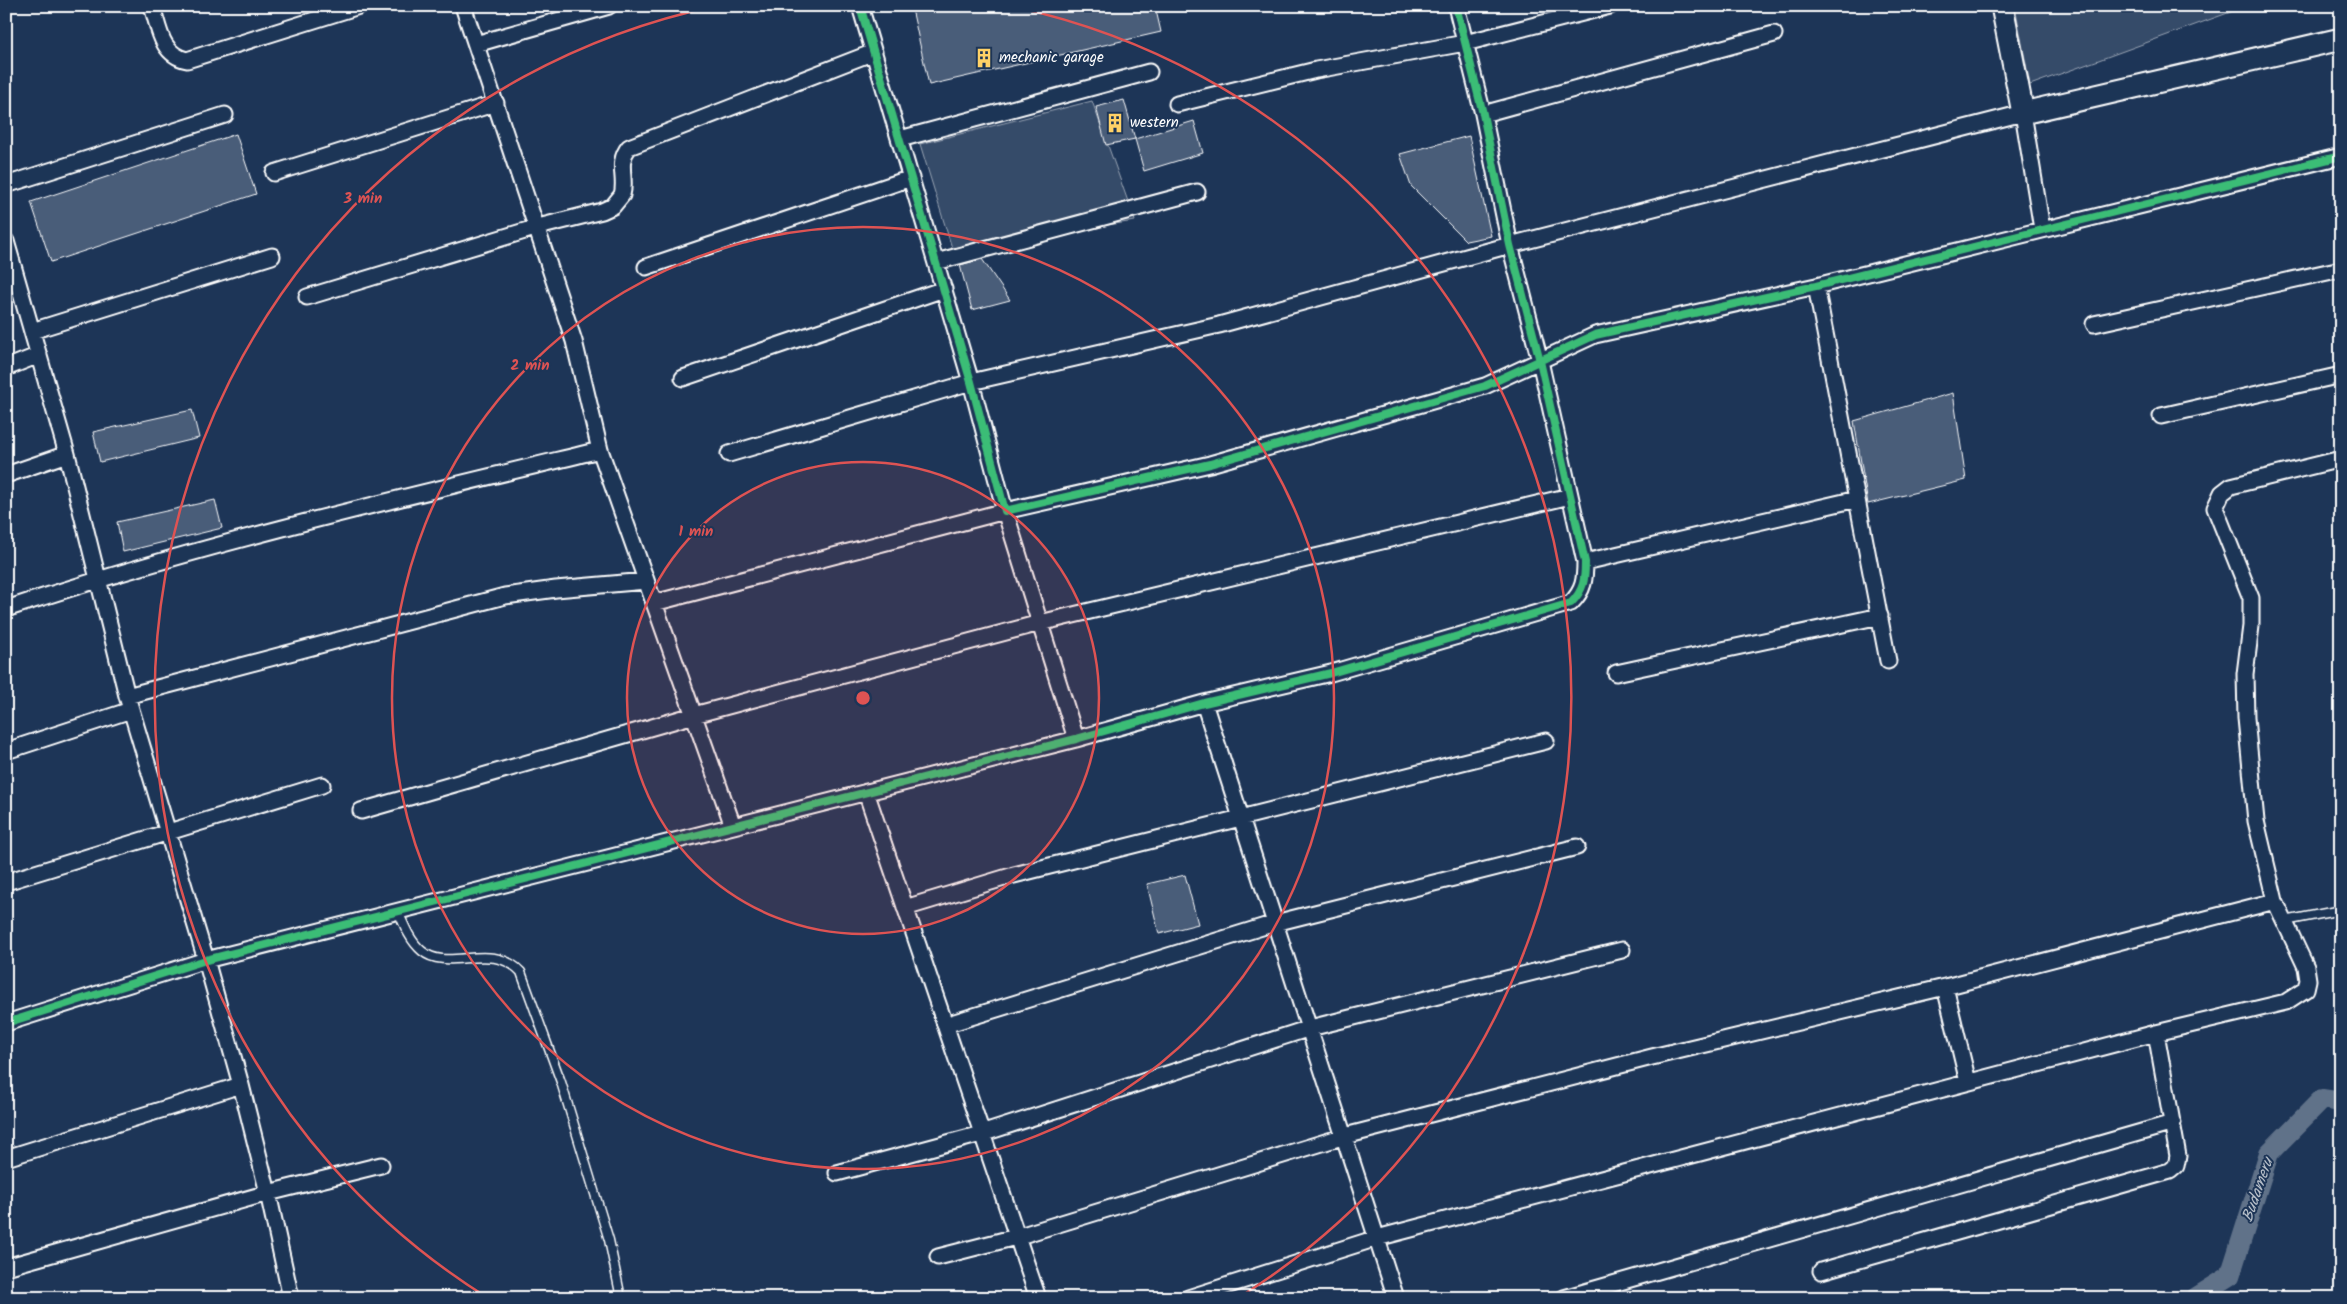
<svg xmlns="http://www.w3.org/2000/svg" width="2347" height="1304" font-family="Kalam,sans-serif">
	<style>
		.green { fill: #364b69; stroke: #9aa5b4 }
		.lines { fill: none; stroke-linecap: round; stroke-linejoin: round }
		.canal { stroke: #617289; stroke-width: 20 }
		.building { fill: #4a5d79; stroke: #fff }
		.lane-casing { stroke: #fff; stroke-width: 11 }
		.street-casing { stroke: #fff; stroke-width: 19 }
		.secondary-casing { stroke: #fff; stroke-width: 25 }
		.lane { stroke: #1d3557; stroke-width: 8 }
		.street { stroke: #1d3557; stroke-width: 15 }
		.secondary { stroke: #1d3557; stroke-width: 21 }
		.cycleway-casing { stroke: #1d3557; stroke-width: 11 }
		.cycleway { stroke: #3abd76; stroke-width: 8 }
		.ring { fill: none; stroke: #de5353; stroke-width: 2.5 }
		.labels { text-anchor: middle; dominant-baseline: central; stroke-width: 4; stroke-linejoin: round; paint-order: stroke }
		.poi-label { font-size: 15px; fill: #fff; stroke: #1d3557; text-anchor: start }
		.water-label { font-size: 16px; font-style: italic; fill: #b8c0ca; stroke: #1d3557 }
		.centre { fill: #de5353; stroke: #1d3557; stroke-width: 2.5 }
		.ring-label { font-size: 15px; text-anchor: middle; font-weight: bold; fill: #de5353; stroke: #1d3557; stroke-width: 4; stroke-linejoin: round; paint-order: stroke }
	</style>
	<rect width="100%" height="100%" fill="#1d3557"/>
	<filter id="ink" filterUnits="userSpaceOnUse"><feTurbulence type="fractalNoise" baseFrequency=".02" numOctaves="2"/><feDisplacementMap in="SourceGraphic" scale="10" xChannelSelector="R" yChannelSelector="G"/><feConvolveMatrix kernelMatrix="1 2 1 2 8 2 1 2 1" color-interpolation-filters="sRGB"/></filter>
	<g filter="url(#ink)">
		<path class="green" d="M2015,6H2247L2030,85Z
			M1092,101L1135,221L952,248L920,144Z"/>
		<g class="lines">
			<path class="canal" d="M2195,1298L2230,1276L2269,1153L2322,1099L2341,1102"/>
		</g>
		<path class="building" d="M925,6H1155L1161,32L929,85L912,9Z
			M1124,100L1135,139L1106,145L1096,107Z
			M1194,121L1203,153L1144,171L1135,139Z
			M236,134L256,194L51,262L31,202Z
			M1469,136L1491,236L1466,241L1411,186L1400,154Z
			M982,259L1010,300L972,310L960,265Z
			M1953,393L1966,480L1868,504L1854,421Z
			M192,410L199,438L100,462L93,432Z
			M215,500L222,528L123,552L117,522Z
			M1185,875L1198,924L1159,934L1147,884Z"/>
		<g class="lines">
			<defs>
				<path id="lane" d="M398,911C404,925 410,941 422,951C448,973 491,940 521,972L561,1082L609,1240L621,1298
					M2285,921L2341,910"/>
				<path id="street" d="M152,6C159,28 161,55 187,60L359,6
					M463,6L574,341L600,450L733,826
					M860,6L971,382L1005,511L1210,464L1485,386L1595,335L1816,286L2341,156
					M476,44L609,6
					M1177,104L1316,70L1465,43L1610,6
					M1483,114L1774,34
					M900,139L1149,72
					M274,173L496,103
					M6,185L225,115
					M6,241L67,454L127,696L206,960L241,1085L268,1193L291,1298
					M936,262L1197,192
					M646,267L911,178
					M1816,286L1888,661
					M307,297L538,227L602,211L613,206L622,195C627,178 616,163 629,147L874,52
					M2094,324L2341,269
					M32,331L272,256
					M6,368L39,355
					M683,378L944,289
					M2161,416L2341,375
					M729,454L971,382L1219,325L1510,245L2023,113L2042,229
					M6,475L67,454
					M1585,562L1857,499
					M654,603L1005,511L1076,739
					M6,609C202,544 400,498 600,450
					M1616,673L1880,616
					M127,696L505,596L556,589L646,581
					M1204,703L1396,1298
					M6,751L131,710
					M866,792L1038,1298
					M361,811L694,715L1040,623L1570,496
					M6,882L322,785
					M905,908L1014,875L1546,741
					M1945,987L1968,1082
					M6,1023L206,960L1076,739L1204,703L1331,673L1571,603C1584,590 1585,579 1585,562L1540,361L1510,245L1483,114L1456,6
					M945,1025L1275,923L1577,847
					M6,1158L241,1085
					M837,1173L981,1134L1310,1028L1622,950
					M938,1257L1016,1237L1345,1136L1652,1057L1945,987L2275,901
					M6,1267L268,1193L381,1165
					M1821,1271L2170,1171L2176,1166L2178,1156L2156,1033
					M1188,1298L1377,1238L2156,1033L2286,1002L2306,989L2308,980L2306,967L2275,901L2256,821L2246,718L2245,674L2251,626V598L2215,508L2222,493L2231,486L2341,459
					M1564,1298L2173,1123"/>
				<path id="secondary" d="M2002,6L2023,113L2341,39"/>
			</defs>
			<use href="#lane" class="lane-casing"/>
			<use href="#street" class="street-casing"/>
			<use href="#secondary" class="secondary-casing"/>
			<use href="#lane" class="lane"/>
			<use href="#street" class="street"/>
			<use href="#secondary" class="secondary"/>
			<defs>
				<path id="cycleway" d="M860,6L971,382L1005,511L1210,464L1485,386L1595,335L1816,286L2341,156
					M6,1023L206,960L1076,739L1204,703L1331,673L1571,603C1584,590 1585,579 1585,562L1540,361L1510,245L1483,114L1456,6"/>
			</defs>
			<use href="#cycleway" class="cycleway-casing"/>
			<use href="#cycleway" class="cycleway"/>
		</g>
	</g>
	<circle cx="863" cy="698" r="236" fill="#de5353" fill-opacity=".12"/>
	<g class="ring">
		<circle cx="863" cy="698" r="236"/>
		<circle cx="863" cy="698" r="471"/>
		<path d="M488 1298A707 707 0 0 1 716 6M1010 6A707 707 0 0 1 1238 1298"/>
	</g>
	<defs>
		<symbol id="building-bare" viewBox="-9 -9 18 18"><path d="M-4-6H4V6H1V3H-1V6H-4ZM-2.5-4.3h1.7v1.8h-1.7ZM.8-4.3h1.7v1.8H.8ZM-2.5-1h1.7V.8h-1.7ZM.8-1h1.7V.8H.8Z" fill="#ffd166" stroke="#1d3557" stroke-width="2.5" paint-order="stroke"/></symbol>
	</defs>
	<g fill-rule="evenodd">
		<use href="#building-bare" x="970" y="44" width="28" height="28"/>
		<use href="#building-bare" x="1101" y="109" width="28" height="28"/>
	</g>
	<g class="labels">
		<g class="poi-label">
			<text x="999" y="58">mechanic garage</text>
			<text x="1130" y="123">western</text>
		</g>
		<g class="water-label">
			<text transform="translate(2258 1190) rotate(-71)">Budameru</text>
		</g>
	</g>
	<circle cx="863" cy="698" r="8" class="centre"/>
	<g class="ring-label">
		<text x="363" y="203">3 min</text>
		<text x="530" y="370">2 min</text>
		<text x="696" y="536">1 min</text>
	</g>
	<rect width="2347" height="1304" fill="none" stroke="#1d3557" stroke-width="25"/>
	<rect x="12" y="12" width="2322" height="1279" fill="none" stroke="#fff" stroke-width="2" filter="url(#ink)"/>
</svg>
